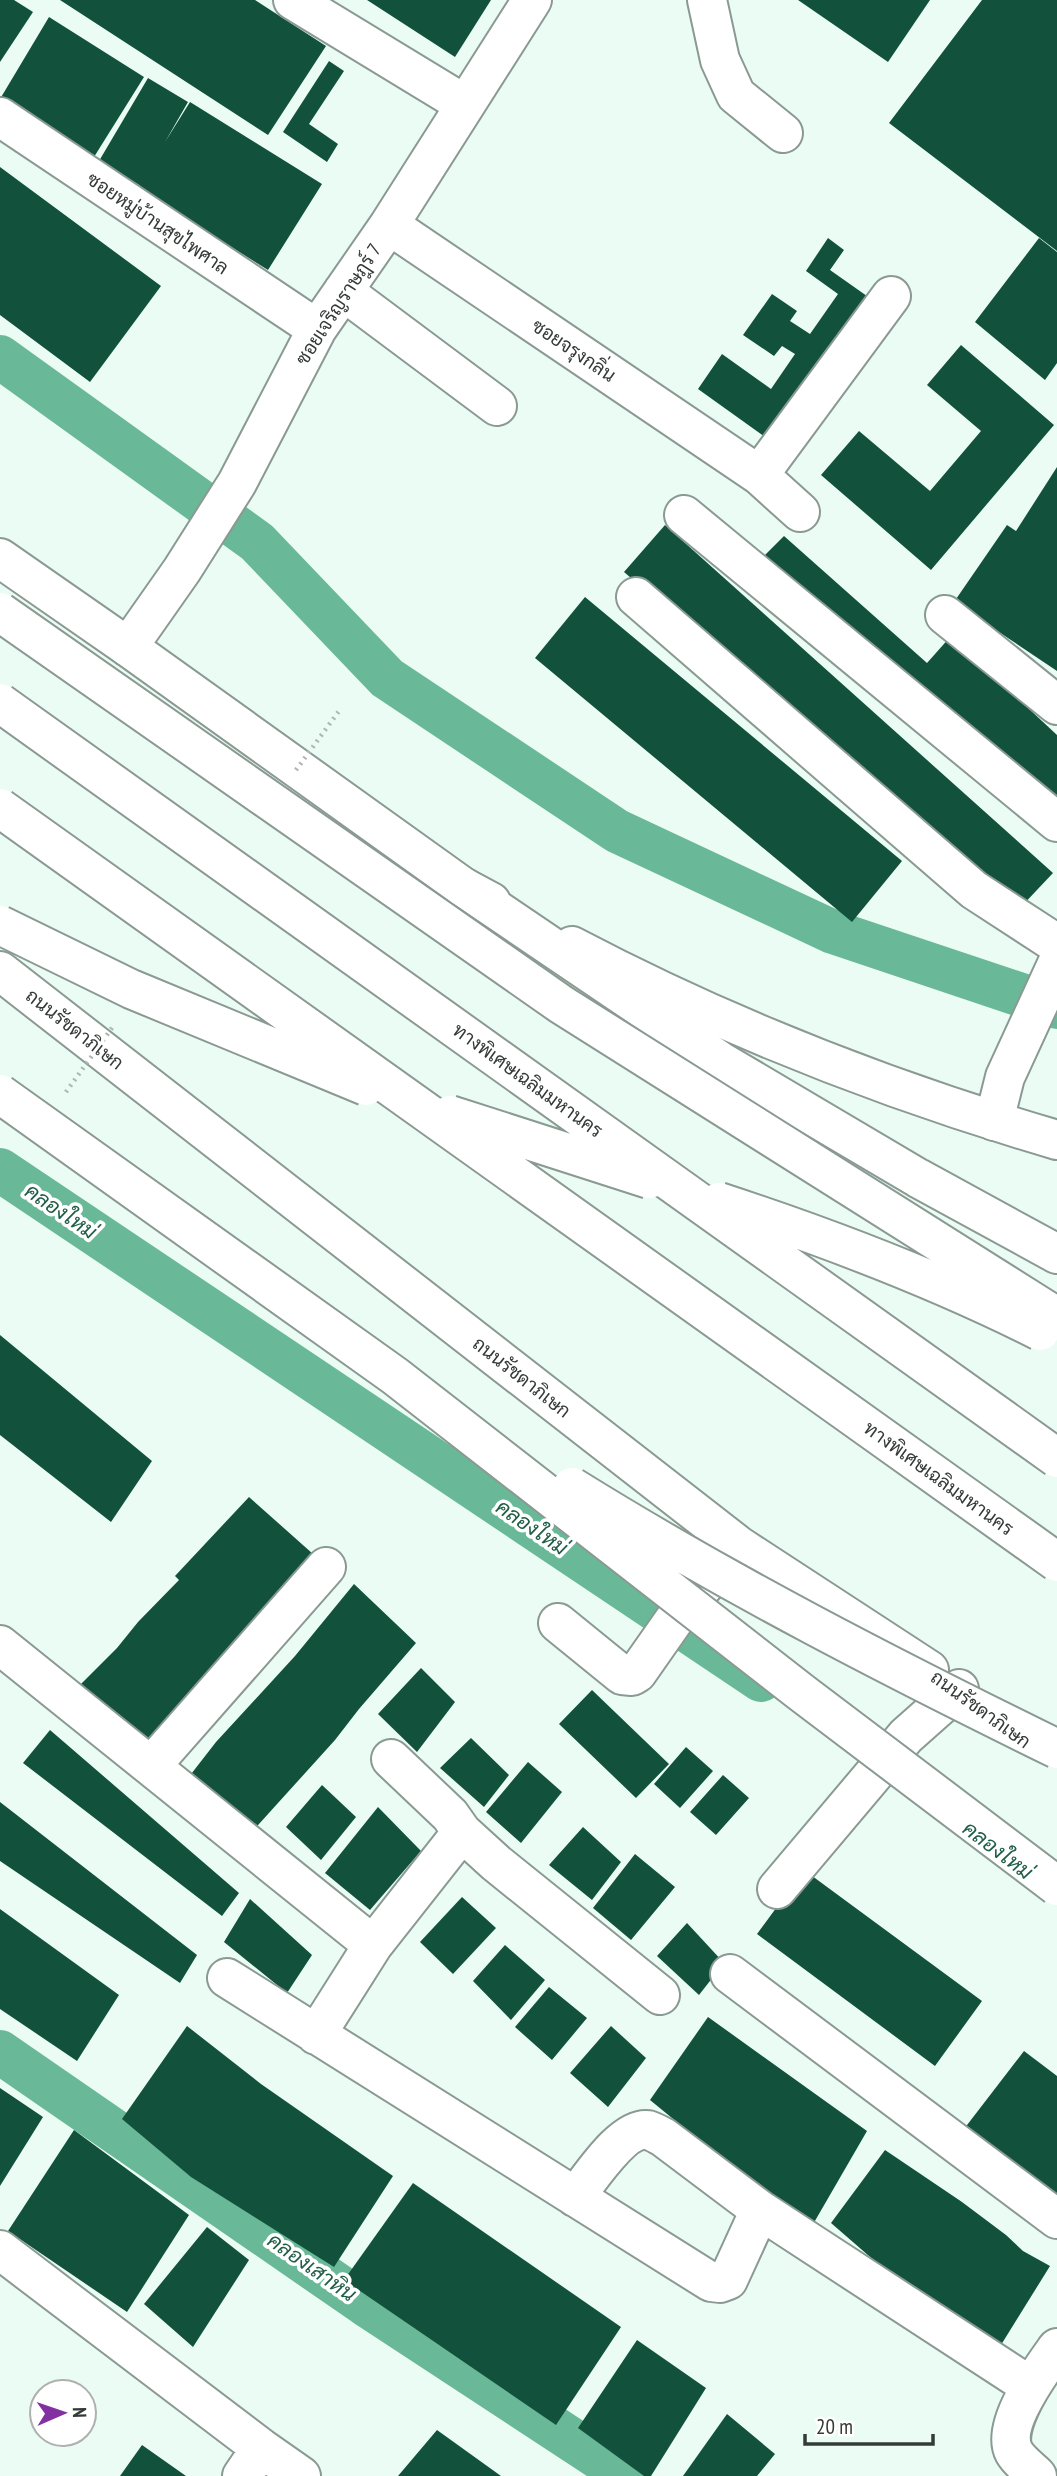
<svg xmlns="http://www.w3.org/2000/svg" width="1057" height="2476" font-family="'PT Sans Narrow',Sarabun,sans-serif">
	<style>
		.lines { fill: none; stroke-linecap: round; stroke-linejoin: round }
		.canal { stroke: #69b898; stroke-width: 44 }
		.building { fill: #12523d }
		.minor-casing { stroke: #8a9a93; stroke-width: 42 }
		.major-casing { stroke: #8a9a93; stroke-width: 42 }
		.highway-casing { stroke: #8a9a93; stroke-width: 42 }
		.minor { stroke: #fff; stroke-width: 38 }
		.major { stroke: #fff; stroke-width: 38 }
		.highway { stroke: #fff; stroke-width: 38 }
		.highway-bridge-casing { stroke: #8a9a93; stroke-width: 42; stroke-linecap: butt }
		.path-bridge { stroke: #aab8b1; stroke-width: 4.5; stroke-dasharray: 2 5; stroke-linecap: butt }
		.highway-bridge { stroke: #fff; stroke-width: 38 }
		.labels { text-anchor: middle; dominant-baseline: central; stroke-width: 7; stroke-linejoin: round; paint-order: stroke }
		.street-label { font-size: 19px; fill: #343b37; stroke: #fff }
		.water-label { font-size: 21px; font-style: italic; fill: #215e48; stroke: #fff }
	</style>
	<rect width="100%" height="100%" fill="#eafcf3"/>
	<g class="lines">
		<path class="canal" d="M0,357L257,542L387,678L617,831L833,932L1057,1007
			M0,1170L761,1680
			M0,2052L365,2304L627,2476"/>
	</g>
	<path class="building" d="M0,0H14L33,12L0,62Z
		M60,0H255L326,46L268,135Z
		M367,0H491L455,57Z
		M798,0H930L888,62Z
		M982,0H1057V251L889,123Z
		M49,17L144,77L94,157L0,99Z
		M329,61L344,71L309,124L338,144L327,162L283,132Z
		M148,78L188,102L165,142L190,102L322,184L268,270L137,188L139,185L99,161Z
		M0,167L161,286L90,382L0,315Z
		M828,238L844,250L830,270L874,301L775,444L698,389L722,354L771,389L795,354L782,346L774,356L743,335L772,294L797,311L790,321L810,334L838,294L806,271Z
		M1039,238L1057,252V363L1045,380L975,322Z
		M961,345L1054,425L931,570L821,475L859,431L930,491L981,431L927,385Z
		M1057,467V671L954,602L1007,525L1016,531Z
		M665,525L1053,873L1019,909L624,572Z
		M784,536L927,663L951,636L1057,735V813L758,562Z
		M585,597L902,861L852,922L535,658Z
		M0,1335L152,1461L111,1522L0,1435Z
		M249,1497L313,1554L141,1753L80,1685L117,1648L138,1622L179,1580L175,1576Z
		M354,1584L416,1643L359,1709L335,1740L250,1834L188,1778L216,1742L295,1656Z
		M421,1668L455,1702L417,1752L378,1714Z
		M592,1690L669,1764L636,1798L559,1724Z
		M50,1730L239,1893L222,1916L23,1763Z
		M471,1738L509,1775L484,1807L440,1768Z
		M686,1747L713,1771L680,1808L654,1784Z
		M528,1762L562,1792L521,1843L486,1812Z
		M723,1775L749,1798L716,1835L690,1812Z
		M322,1785L356,1817L321,1860L286,1827Z
		M0,1802L197,1955L180,1983L0,1861Z
		M378,1807L421,1851L370,1910L325,1873Z
		M583,1827L621,1862L592,1900L549,1865Z
		M635,1854L675,1887L631,1940L593,1908Z
		M804,1870L982,2001L935,2066L757,1934Z
		M462,1897L496,1928L453,1974L420,1942Z
		M250,1899L312,1955L287,1993L224,1942Z
		M0,1909L119,1995L77,2061L0,2009Z
		M687,1923L724,1963L699,1995L657,1956Z
		M505,1945L545,1980L511,2020L473,1981Z
		M549,1987L587,2018L552,2060L515,2027Z
		M708,2017L867,2131L812,2226L727,2163L650,2100Z
		M187,2026L261,2084L393,2176L334,2267L191,2177L122,2119Z
		M611,2026L646,2058L608,2107L570,2073Z
		M1024,2051L1057,2076V2207L964,2129Z
		M0,2088L43,2117L0,2186Z
		M74,2130L189,2215L127,2312L8,2231Z
		M885,2150L962,2202L1006,2235L1023,2251L1050,2266L996,2353L884,2269L831,2223Z
		M413,2183L621,2327L556,2425L344,2280Z
		M207,2227L249,2260L193,2347L144,2304Z
		M637,2340L706,2388L651,2476H644L578,2428Z
		M727,2414L775,2454L757,2476H683Z
		M437,2430L501,2476H398Z
		M142,2445L186,2476H120Z"/>
	<g class="lines">
		<defs>
			<path id="minor" d="M293,0L464,104
				M707,0L720,60L736,95L783,133
				M0,117L317,329
				M389,225L759,475L891,296
				M343,291L497,406
				M759,475L800,512
				M684,515L1057,822
				M636,597L974,890L1057,944
				M945,615L1057,705
				M128,647L182,570L237,483L317,329L389,225L532,0
				M994,1121L1005,1077L1057,964
				M558,1623L622,1675L632,1676L637,1673L679,1613L739,1547
				M0,1645L373,1945L462,1832L496,1863L660,1995
				M391,1759L450,1815L462,1832
				M151,1766L326,1567
				M777,1889L906,1736L959,1689
				M730,1974L1057,2219
				M227,1978L711,2282L720,2283L728,2280L760,2210
				M316,2035L373,1945
				M575,2197C590,2179 622,2127 648,2130C652,2131 659,2135 663,2137L760,2210L1030,2386
				M0,2250L261,2448L301,2476
				M242,2476L261,2448
				M1037,2476C1030,2469 1019,2461 1014,2452C1000,2425 1042,2369 1057,2348"/>
			<path id="major" d="M0,558L128,647L463,887L491,902
				M572,946C726,1027 890,1091 1057,1140
				M0,971L739,1546L929,1670"/>
			<path id="highway" d="M463,887L720,1061L918,1178L1057,1254"/>
		</defs>
		<use href="#minor" class="minor-casing"/>
		<use href="#major" class="major-casing"/>
		<use href="#highway" class="highway-casing"/>
		<use href="#minor" class="minor"/>
		<use href="#major" class="major"/>
		<use href="#highway" class="highway"/>
		<defs>
			<path id="highway-bridge" d="M0,612L562,1005L1057,1317
				M0,703L1057,1458
				M0,808L1057,1562
				M0,925L131,989L366,1086
				M0,1094L395,1376L802,1693L1057,1886
				M450,1115L649,1179
				M719,1202C829,1238 937,1279 1040,1331
				M572,1487C728,1584 892,1668 1057,1749"/>
		</defs>
		<use href="#highway-bridge" class="highway-bridge-casing"/>
		<path class="path-bridge" d="M296,770L339,711
			M66,1092L114,1025"/>
		<use href="#highway-bridge" class="highway-bridge"/>
	</g>
	<g class="labels">
		<g class="street-label">
			<text transform="translate(158 223) rotate(34)">ซอยหมู่บ้านสุขไพศาล</text>
			<text transform="translate(338 304) rotate(-57)">ซอยเจริญราษฎร์ 7</text>
			<text transform="translate(574 350) rotate(34)">ซอยจรุงกลิ่น</text>
			<text transform="translate(75 1029) rotate(38)">ถนนรัชดาภิเษก</text>
			<text transform="translate(528 1080) rotate(36)">ทางพิเศษเฉลิมมหานคร</text>
			<text transform="translate(522 1377) rotate(38)">ถนนรัชดาภิเษก</text>
			<text transform="translate(939 1478) rotate(36)">ทางพิเศษเฉลิมมหานคร</text>
			<text transform="translate(981 1709) rotate(36)">ถนนรัชดาภิเษก</text>
		</g>
		<g class="water-label">
			<text transform="translate(61 1211) rotate(34)">คลองใหม่</text>
			<text transform="translate(532 1527) rotate(34)">คลองใหม่</text>
			<text transform="translate(998 1850) rotate(37)">คลองใหม่</text>
			<text transform="translate(312 2267) rotate(35)">คลองเสาหิน</text>
		</g>
	</g>
	<g transform="translate(63 2413) rotate(88)"><circle r="33" fill="#ffffff" stroke="#aeb1af" stroke-width="2"/>
	<path d="M0-5L12 26L0 18L-12 26Z" fill="#8331a0"/>
	<text y="-10" font-size="19" font-weight="bold" text-anchor="middle" fill="#343b37">N</text>
	</g>
	<path d="M805 2434v10h128v-10" fill="none" stroke="#343b37" stroke-width="3.5"/>
	<text x="816" y="2434" font-size="21" fill="#343b37" stroke="#ffffff" stroke-width="5" paint-order="stroke">20 m</text>
</svg>
